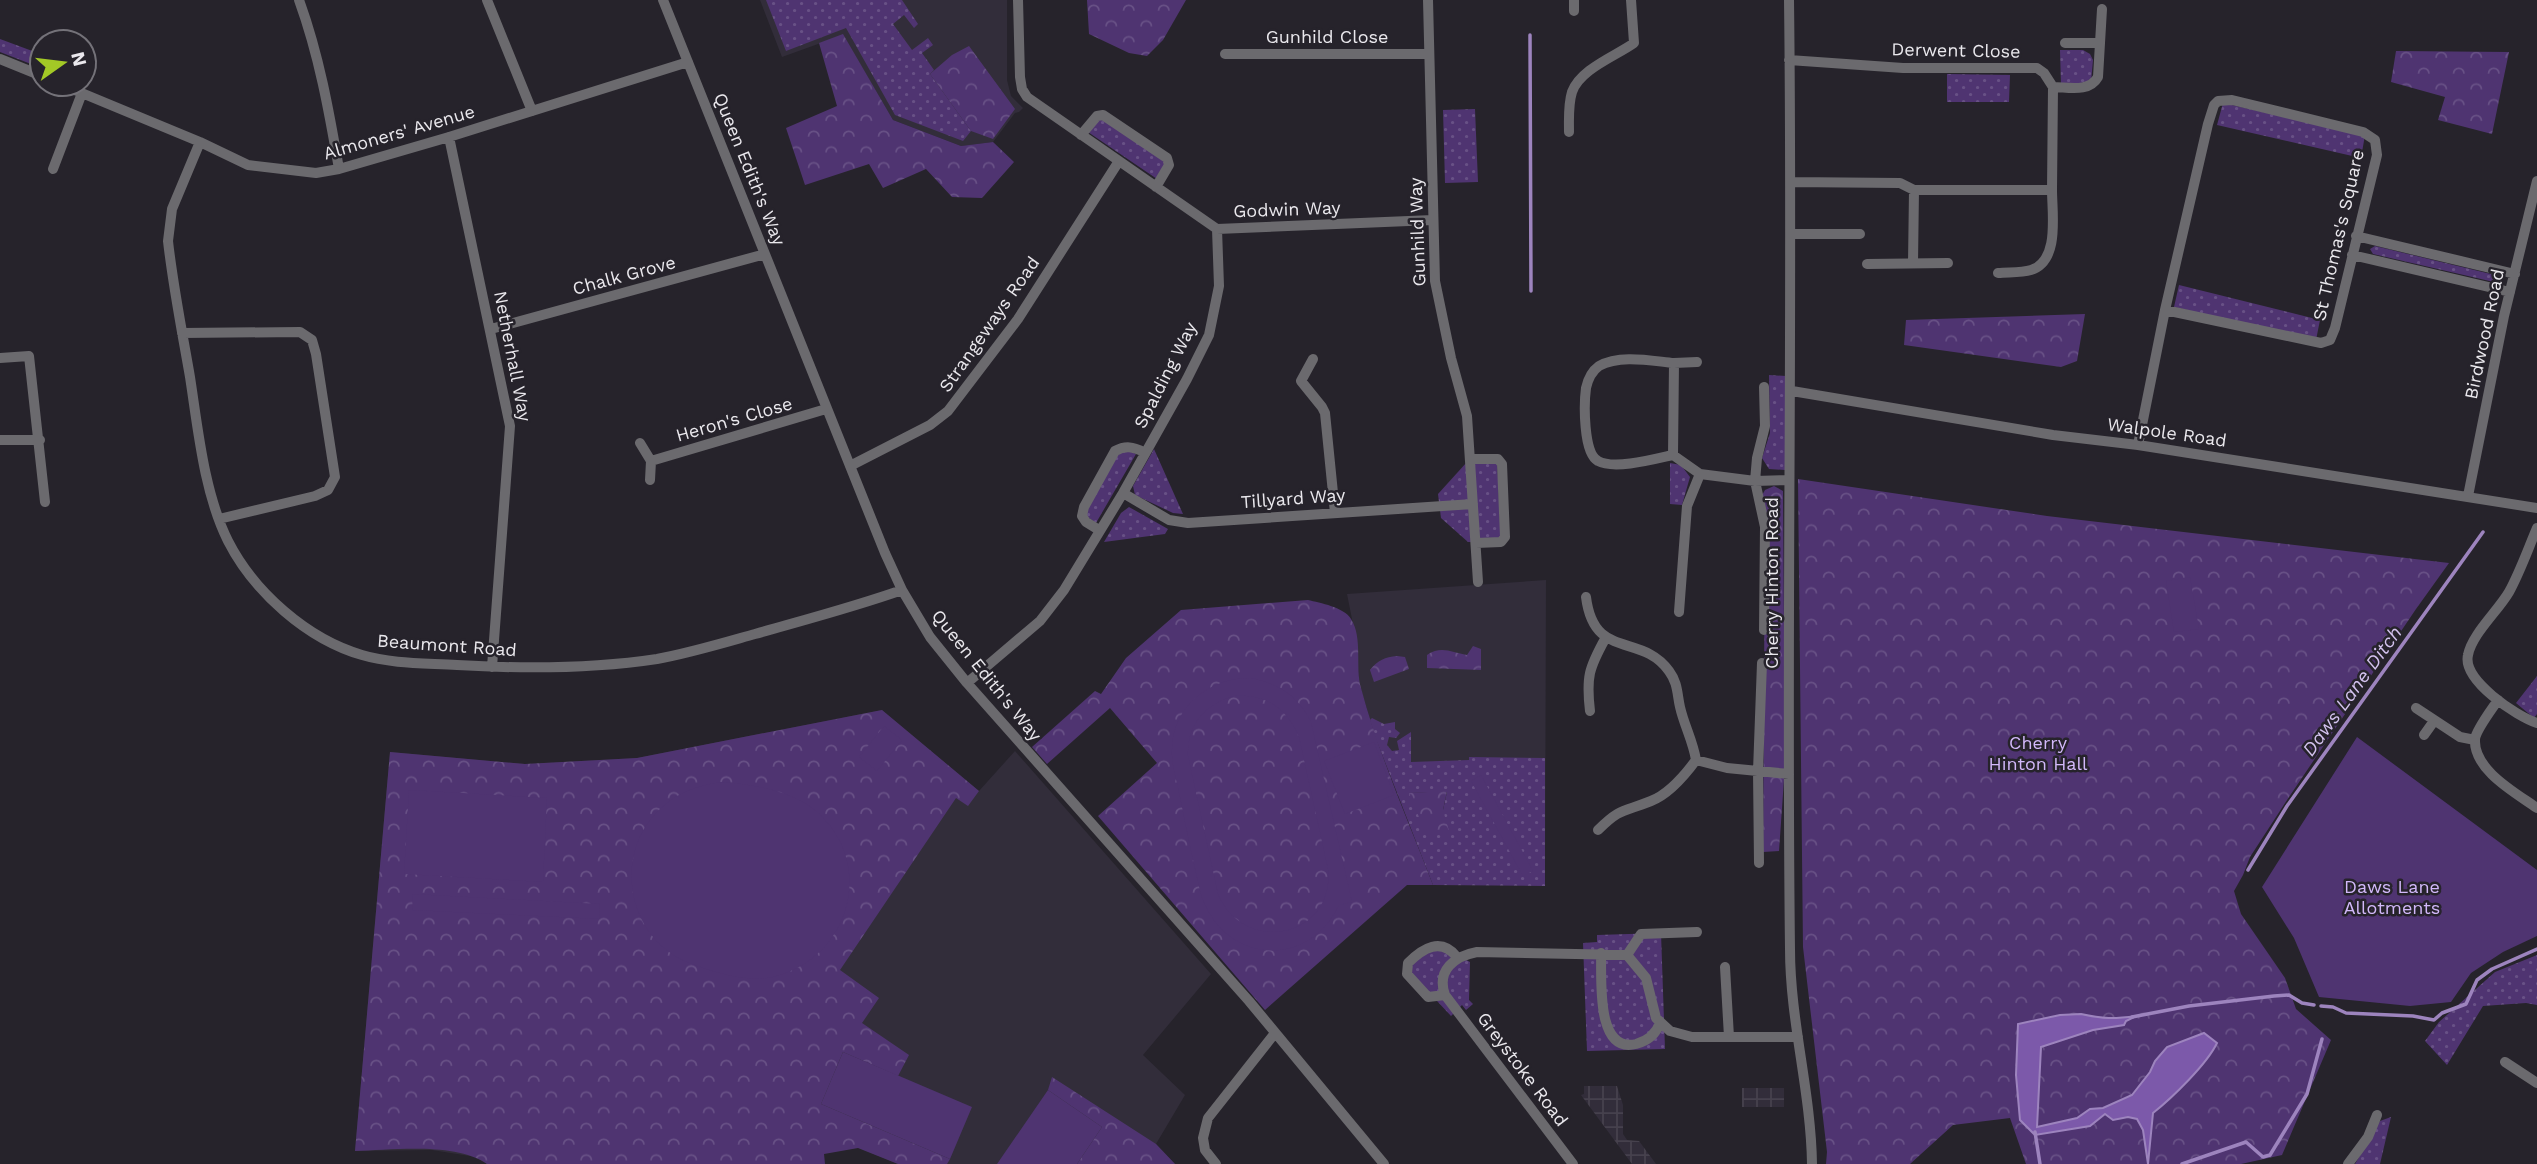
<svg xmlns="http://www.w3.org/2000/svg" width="2537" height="1164" font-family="'Work Sans',sans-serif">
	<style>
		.built { fill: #322d3a }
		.industrial { fill: url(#industrial-grid) }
		.grass { fill: url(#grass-dots); fill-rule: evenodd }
		.forest { fill: url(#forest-crowns) }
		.garden { fill: #4f3471; fill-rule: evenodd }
		.water { fill: #7c59aa; stroke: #9d84be; stroke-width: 2 }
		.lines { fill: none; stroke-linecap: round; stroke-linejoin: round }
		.stream { stroke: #9d84be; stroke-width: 3.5 }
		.minor { stroke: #6b6a6e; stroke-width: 10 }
		.labels { text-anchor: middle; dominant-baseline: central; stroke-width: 5; stroke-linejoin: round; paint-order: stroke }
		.street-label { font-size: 18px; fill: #eae8ed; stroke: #26232b }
		.park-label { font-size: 18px; fill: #d2b8fa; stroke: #26232b }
		.water-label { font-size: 19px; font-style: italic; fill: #d3c2ee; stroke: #26232b }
	</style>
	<defs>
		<pattern id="industrial-grid" width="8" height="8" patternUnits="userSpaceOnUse" patternTransform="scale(1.75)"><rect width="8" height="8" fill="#322d3a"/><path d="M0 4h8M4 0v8" fill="none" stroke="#46414d"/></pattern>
		<pattern id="grass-dots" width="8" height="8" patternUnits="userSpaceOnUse" patternTransform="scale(1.75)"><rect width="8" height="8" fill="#4f3471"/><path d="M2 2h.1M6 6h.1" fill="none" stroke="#685186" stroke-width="1.8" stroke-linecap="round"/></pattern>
		<pattern id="forest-crowns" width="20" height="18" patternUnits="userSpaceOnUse" patternTransform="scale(1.75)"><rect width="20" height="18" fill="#4f3471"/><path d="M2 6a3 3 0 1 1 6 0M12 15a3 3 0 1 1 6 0" fill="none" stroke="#685186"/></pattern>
	</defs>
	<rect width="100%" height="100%" fill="#26232b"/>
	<path class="built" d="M760,0H1007V80L1011,96L1023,108L1019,112L1015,113L993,142L961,146L893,120L843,35L782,57Z
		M1546,580L1545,886L1376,739L1359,683L1356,639L1347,594Z
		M882,710L979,791L1015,751L1211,974L1143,1055L1185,1095L1156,1144L1175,1164H898L806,1126L487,1164L476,1157L432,1150L355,1151L390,752L525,764L637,758Z"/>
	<path class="industrial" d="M1584,1086H1617L1623,1105V1134L1627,1140L1639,1141L1656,1164H1632L1581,1095L1584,1094Z
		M1742,1088H1784V1107H1742Z"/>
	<path class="grass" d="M766,0H902L918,24L914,28L904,15L893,24L912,50L928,38L933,45L922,53L934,70L930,74L971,131L963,141L895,115L846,28L786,51Z
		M0,39L35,52L31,64L0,52Z
		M2060,50H2083L2090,54L2093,60L2091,82L2061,85Z
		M1947,74L2010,75L2009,102H1947Z
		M2223,103L2365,135L2361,158L2217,125Z
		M1475,109L1478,182L1445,183L1443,110Z
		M1096,116L1166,157L1160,181L1085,130Z
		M2375,246L2495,275L2499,279L2494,282L2373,254L2370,249Z
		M2179,285L2320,320L2316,340L2174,307Z
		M1769,375L1786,376L1785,470L1769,469L1762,458L1770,433Z
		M1125,449L1136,454L1096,523L1086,516L1087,508L1115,458Z
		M1154,449L1183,514L1173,513L1135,495L1133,486Z
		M1497,458L1501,542H1468L1441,518L1438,494L1467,462Z
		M1670,463L1681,465L1690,477L1682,505L1670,504Z
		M1129,507L1168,529L1165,534L1104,542L1121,513Z
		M2537,676V714L2534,718L2516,703Z
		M1372,718L1384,724L1395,722V729L1400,733L1396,738L1389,737L1387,745L1392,751L1399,750L1397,741L1411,732V762L1469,760V757L1545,758V886L1433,885L1376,739L1370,720ZM1447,792L1443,810L1410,793Z
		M1661,933L1665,1049L1587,1051L1583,943L1597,942V935Z
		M1446,949L1470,962L1469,1000L1473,1004L1466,1010L1462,1005L1451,1016L1410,972L1411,964L1426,950Z
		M2537,955V1005L2526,1003L2483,1006L2447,1065L2425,1041L2439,1022L2495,972Z
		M2391,1117L2380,1164H2355L2380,1121Z"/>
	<path class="forest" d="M1087,0H1186L1163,40L1147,56L1129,53L1089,34Z
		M843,34L893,120L961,146L993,142L1014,162L982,198L952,197L926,169L883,188L869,164L805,185L786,128L837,106L819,43Z
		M969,46L1015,109L993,139L971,131L930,74L952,55Z
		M2396,51L2509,52L2492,134L2438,120L2445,97L2391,82Z
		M2085,314L2077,361L2061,367L1904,345L1906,320Z
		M1798,479L2047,516L2449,563L2416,609L2289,797L2250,857L2243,875L2234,891L2241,914L2285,978L2296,1009L2331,1040L2282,1155L2241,1164H2026L2010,1118L1953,1125L1910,1164H1826L1827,1152L1803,947Z
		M1774,486L1783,491L1785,765L1779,851L1763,852L1765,514L1760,499L1765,490Z
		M1308,600C1320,603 1344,607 1351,619C1363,638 1355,667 1361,688C1379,755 1408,820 1433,885H1407L1265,1010L1098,816L1157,763L1110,708L1047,764L1032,747L1095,691L1101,694L1126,658L1181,610Z
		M1473,646L1481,649V670L1427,668V655C1442,645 1452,653 1467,655Z
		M1397,656L1405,657L1409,669L1374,682L1370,670C1378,660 1385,657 1397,656Z
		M882,710L979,791L968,806L956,798L840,970L879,998L862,1023L909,1055L898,1076L843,1052L821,1104L950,1159L947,1164H898L858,1148L824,1154L825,1164H487C456,1142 392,1150 355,1151L390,752L525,764L637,758Z
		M1447,791L1443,810L1449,831L1426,834L1409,793Z
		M1052,1077L1156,1144L1175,1164H1077L1102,1127L1048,1090Z"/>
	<path class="garden" d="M2190,577L2199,629L2174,632L2166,581Z
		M1250,678C1277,682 1299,697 1311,722L1352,902L1339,905C1306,973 1220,962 1200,891C1193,860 1186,828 1180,797C1177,781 1171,765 1172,749C1173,706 1209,678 1250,678ZM1234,696C1266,694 1287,708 1299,737L1328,869C1335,938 1244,956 1218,894L1188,756C1187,724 1205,704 1234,696Z
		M884,726L902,740L877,771L859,757Z
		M2357,737L2537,870V936L2503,952L2471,973L2451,1002L2410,1006L2319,997L2294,938L2262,887Z
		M1374,742L1394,795L1345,814L1324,761Z
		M1481,775L1533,871L1523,876L1471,781Z
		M721,782C750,784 788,790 812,808C878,859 852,958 773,977C754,981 734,977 716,972C697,966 678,961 663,947C620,909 621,838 667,803C683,790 702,785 721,782Z
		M409,790L547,798L543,882L404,874Z
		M413,894L600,904L599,919L412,910Z
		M843,1052L972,1107L950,1159L821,1104Z
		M1048,1090L1102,1127L1077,1164H997Z"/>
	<path class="water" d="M2081,1014C2103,1019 2114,1019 2136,1016L2126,1021L2124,1025L2093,1030L2041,1047L2037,1127L2077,1118L2090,1109L2103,1108L2132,1095L2150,1072L2155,1061L2167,1047L2204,1033L2217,1043C2207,1064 2172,1098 2153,1113L2148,1164L2143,1130L2137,1119L2128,1117L2113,1120L2105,1114L2090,1126L2035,1135L2020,1120L2016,1075L2018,1024L2060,1015Z"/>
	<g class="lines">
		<path class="stream" d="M1530,35L1531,291
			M2248,870L2287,806L2483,532
			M2321,1006L2333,1007L2346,1013L2413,1016L2434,1020L2442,1013L2466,1004L2477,980L2492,969L2537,949
			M2132,1017L2189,1006L2274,996L2289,995L2302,1003L2314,1005
			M2035,1132L2040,1164
			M2182,1164L2246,1142L2263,1157L2270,1155L2307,1094L2322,1039"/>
		<path class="minor" d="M299,0C319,55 329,111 339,169
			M487,0L532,111
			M663,0L885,553L902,590L930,637L967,683L1249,1001L1384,1164
			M1018,0L1020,77L1022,89L1027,97L1217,229L1433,220
			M1428,0L1435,281L1451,358L1467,416L1478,582
			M1789,0C1793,316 1786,632 1790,949C1790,1021 1811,1092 1812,1164
			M1574,11V0
			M2065,43H2100
			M1225,54H1429
			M0,59L42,76
			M1789,60L1903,68H2037L2044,73L2053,87L2052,190H1914L1900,183L1790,182
			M60,84L200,142L248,165L316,173L339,169L449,137L688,62
			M2053,87C2068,87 2089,93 2098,77L2102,9
			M1569,132C1569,119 1568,105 1572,92C1580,69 1616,56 1634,43L1631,0
			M1081,135L1097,116L1103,115L1167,158L1169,165L1156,187
			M449,137L510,426L492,667
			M200,142L172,209L168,241C173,286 182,331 190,377C198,429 204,493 228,541C254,592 307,639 362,655C392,664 426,663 457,665C524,669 590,669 657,659C690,653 723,643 755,634C804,620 854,607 902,590
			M53,169L82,93
			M1791,234H1860
			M2356,236L2515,274
			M2352,255L2510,292
			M1913,263L1914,190
			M1867,264L1948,263
			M1998,273C2009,272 2021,273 2031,270C2060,261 2052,214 2052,190
			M491,329L765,254
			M182,333L300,332L312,340L316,354L335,477L328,490L315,496L219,519
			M0,358L29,356L45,502
			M1313,359L1301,381L1322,407L1325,413L1335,513
			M1674,363L1697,362
			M1792,391L2053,435L2138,445L2537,508
			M0,440H40
			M640,443L651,461L650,480
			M2138,445L2165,310L2208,124L2214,105L2218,101L2232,100L2363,132L2375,140L2377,155L2335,328L2330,340L2321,343L2165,310
			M1673,455L1674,363C1652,361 1620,354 1599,366C1592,371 1588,379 1586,388C1584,403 1583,453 1598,461C1614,470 1655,459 1673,455L1700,474L1755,481L1789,480
			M1471,459H1498L1502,464L1505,537L1501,542L1476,543
			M651,461L826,409
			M850,466L930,425L948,411L1018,319L1119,161
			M1123,493L1169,520L1188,523L1473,504
			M2468,496L2504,316L2537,181
			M2537,528C2528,549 2520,572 2509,592C2498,611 2472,634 2468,655C2462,680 2516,716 2537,723
			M1099,530L1086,522L1082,516L1084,507L1115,451C1126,445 1133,447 1144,452
			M1586,597C1594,661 1641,632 1669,671C1678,683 1677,694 1680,707C1684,725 1693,741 1696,760L1727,768L1789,774
			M1679,612L1687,506L1700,474
			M1764,630L1765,527L1755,481L1757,458L1765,426L1764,387
			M967,683L1040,621L1064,590L1123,493L1187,379L1209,335L1219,286L1217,229
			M2498,700C2492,709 2476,730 2475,739C2473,770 2516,793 2537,808
			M2416,708L2460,737L2475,740
			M1590,711C1586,677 1589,668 1605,639
			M2424,735L2434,721
			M1598,830C1621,807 1624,812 1651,801C1669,794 1685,775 1696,760
			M1759,863L1758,771L1762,663
			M1601,953C1602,977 1595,1054 1636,1044C1647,1041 1656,1034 1660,1023
			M1627,955L1641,934L1697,932
			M1725,967L1729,1037
			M1445,995L1428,997L1407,974L1408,963C1423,948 1441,937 1457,957
			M2505,1062L2537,1083
			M1216,1164L1205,1150L1203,1138L1208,1118L1275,1033
			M1573,1164L1445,995C1436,970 1455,956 1477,952L1627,955L1646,978L1656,1018L1670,1031L1692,1037H1798
			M2348,1164L2368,1137L2377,1115"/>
	</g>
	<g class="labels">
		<g class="street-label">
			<text x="1327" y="36">Gunhild Close</text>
			<text transform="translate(1956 50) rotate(1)">Derwent Close</text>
			<text transform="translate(399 132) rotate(-16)">Almoners' Avenue</text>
			<text transform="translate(750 169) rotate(68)">Queen Edith's Way</text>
			<text transform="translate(1287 209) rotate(-2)">Godwin Way</text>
			<text transform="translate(1417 232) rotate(-92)">Gunhild Way</text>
			<text transform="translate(2338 235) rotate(-77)">St Thomas's Square</text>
			<text transform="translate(624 275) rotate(-15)">Chalk Grove</text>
			<text transform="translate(989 324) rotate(-55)">Strangeways Road</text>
			<text transform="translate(2484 334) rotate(-78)">Birdwood Road</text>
			<text transform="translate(513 356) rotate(79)">Netherhall Way</text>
			<text transform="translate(1165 375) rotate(-63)">Spalding Way</text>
			<text transform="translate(734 419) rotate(-16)">Heron's Close</text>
			<text transform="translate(2167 432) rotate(8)">Walpole Road</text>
			<text transform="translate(1293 498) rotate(-4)">Tillyard Way</text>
			<text transform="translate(1771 583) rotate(-90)">Cherry Hinton Road</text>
			<text transform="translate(447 645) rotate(4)">Beaumont Road</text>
			<text transform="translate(987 675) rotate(51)">Queen Edith's Way</text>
			<text transform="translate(1523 1069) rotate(53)">Greystoke Road</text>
		</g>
		<g class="park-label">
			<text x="2038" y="742">Cherry<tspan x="2038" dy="21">Hinton Hall</tspan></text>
			<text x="2392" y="886">Daws Lane<tspan x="2392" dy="21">Allotments</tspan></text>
		</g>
		<g class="water-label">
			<text transform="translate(2352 691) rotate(-54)">Daws Lane Ditch</text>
		</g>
	</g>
	<g transform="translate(63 63) rotate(76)"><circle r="33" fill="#26232b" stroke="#747279" stroke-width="2"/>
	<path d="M0-5L12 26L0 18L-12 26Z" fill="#a3c926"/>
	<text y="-10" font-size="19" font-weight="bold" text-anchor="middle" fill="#eae8ed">N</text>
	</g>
</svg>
